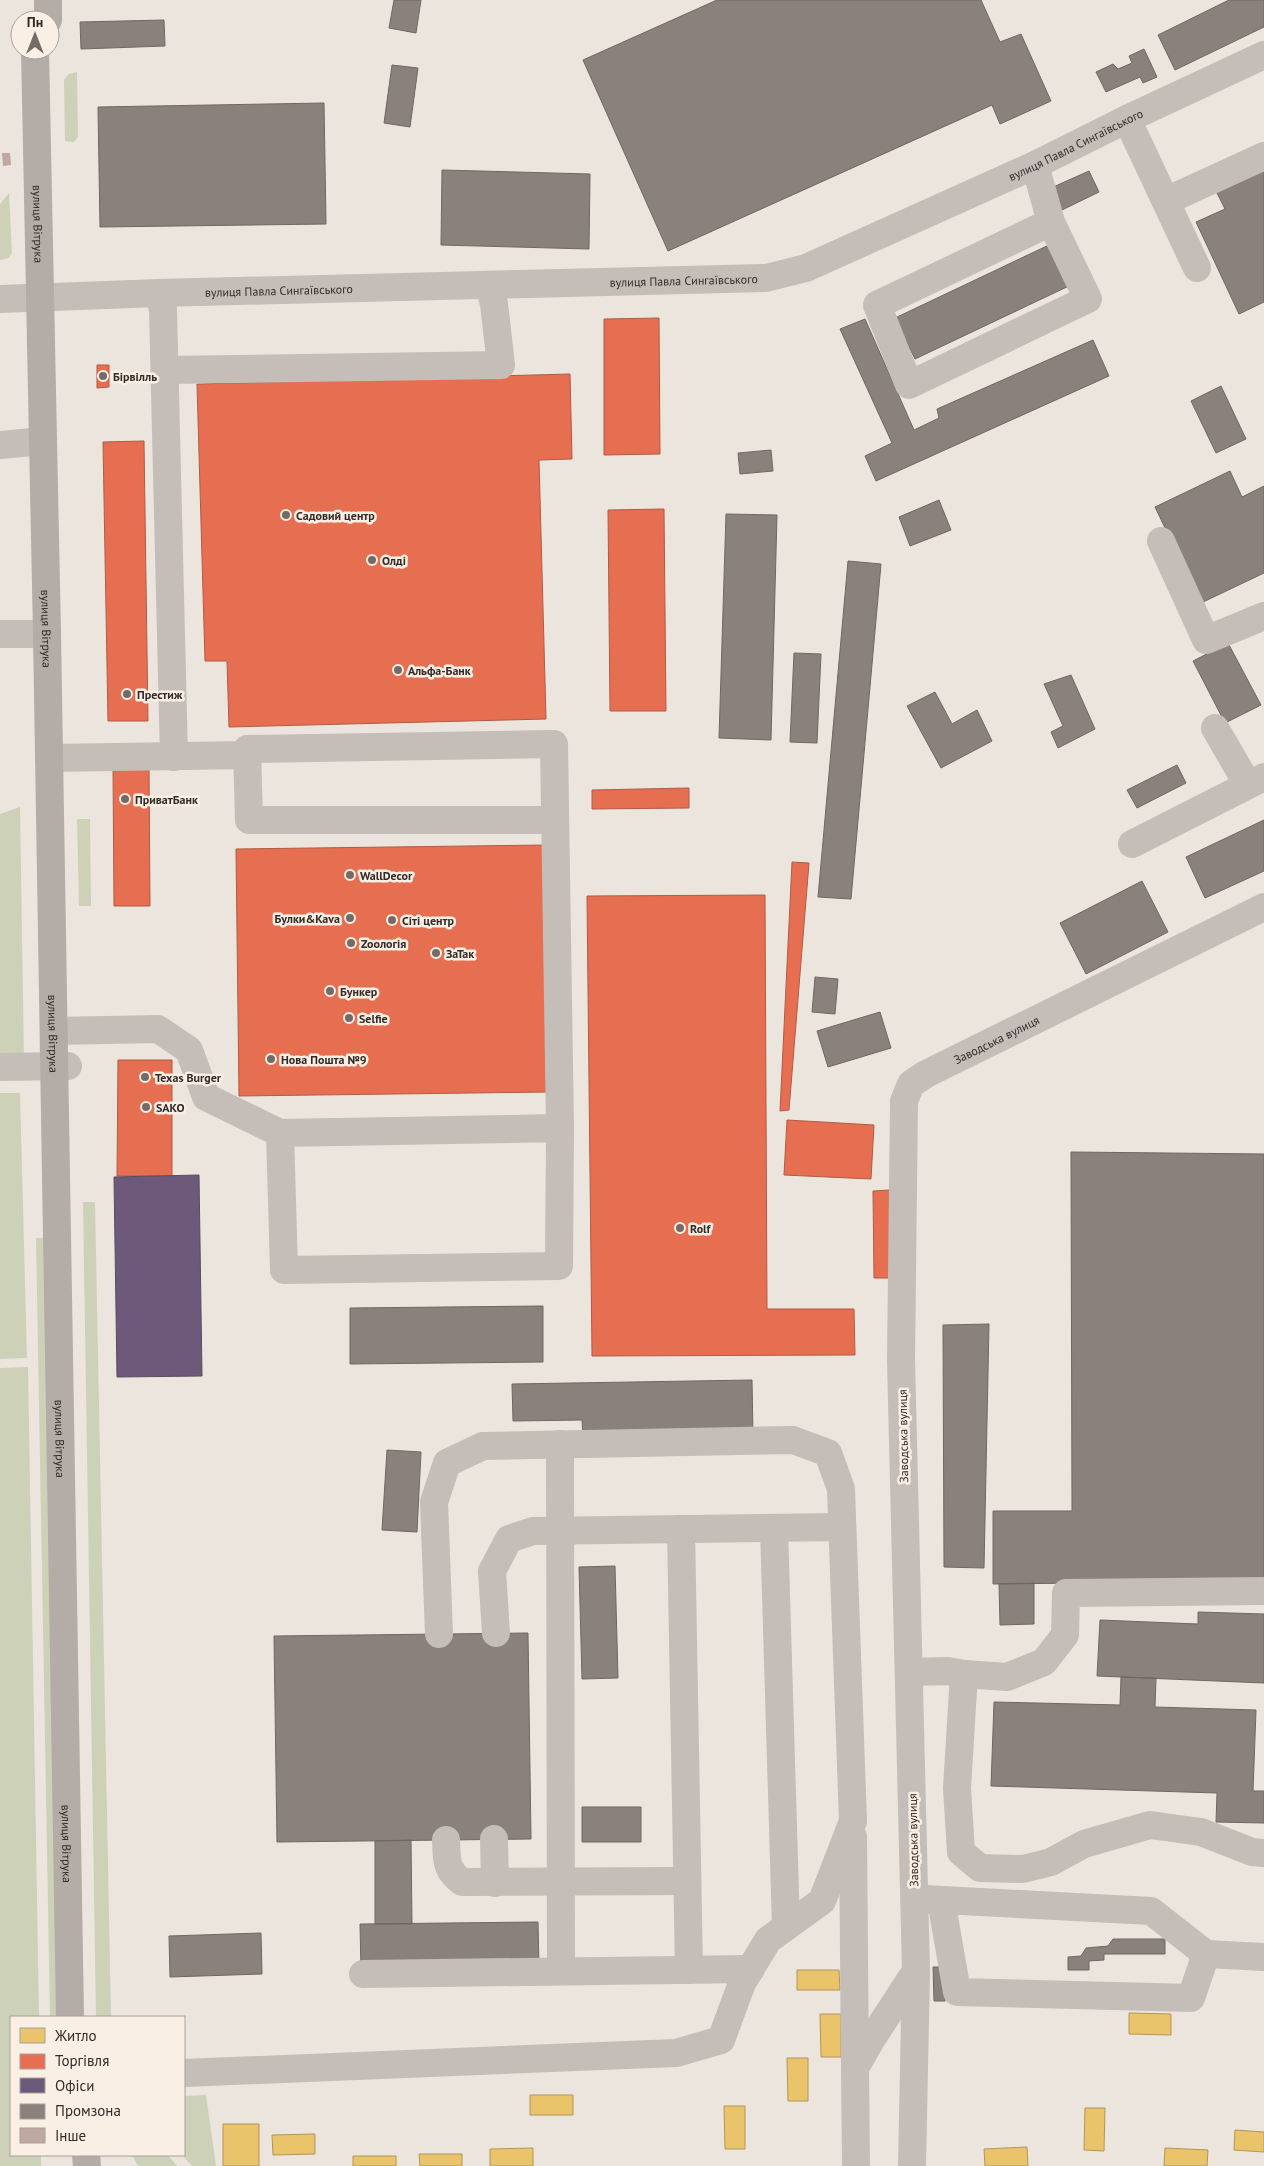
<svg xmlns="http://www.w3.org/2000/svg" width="1264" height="2166" font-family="'PT Sans',sans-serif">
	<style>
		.green { fill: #ccd1b8 }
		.homes { fill: #e9c46a; stroke: #b39656 }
		.shops { fill: #e76f51; stroke: #b15a44 }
		.offices { fill: #6d597a; stroke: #5c4b61 }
		.industry { fill: #8a817c; stroke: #706762 }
		.building { fill: #bea8a0 }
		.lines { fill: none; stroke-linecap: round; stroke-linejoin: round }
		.minor { stroke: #c4bdb8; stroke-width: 28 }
		.major { stroke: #b3aca7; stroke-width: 28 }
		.poi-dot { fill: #746b66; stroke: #f9efe5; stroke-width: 2 }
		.labels { text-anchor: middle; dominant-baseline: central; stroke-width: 5; stroke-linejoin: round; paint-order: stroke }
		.street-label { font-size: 12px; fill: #342a26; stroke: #f9efe5 }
		.poi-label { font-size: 12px; font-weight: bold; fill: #342a26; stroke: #f9efe5; text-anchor: start }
	</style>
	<rect width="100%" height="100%" fill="#ebe5de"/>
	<path class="green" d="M77,72L78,137L74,142L65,141L64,80L69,74Z
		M9,193L12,253L9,258L0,260V204Z
		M20,807L24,1062H0V814Z
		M77,819H90L91,906H79Z
		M0,1093H20L27,1358L0,1359Z
		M83,1202H95L111,2017H96Z
		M36,1238H44L57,2017H50Z
		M28,1367L39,2017H11V2155H41V2166H0V1368Z
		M206,2095L216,2166H192L182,2155L184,2096Z
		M132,2155H168L177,2166H138Z"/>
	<path class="homes" d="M797,1970H839L840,1990H797Z
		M1129,2013L1171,2014V2035L1129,2034Z
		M820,2014H841V2057H821Z
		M787,2058H808V2101H788Z
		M530,2095H573V2115H530Z
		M724,2106H745V2149H725Z
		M1085,2108H1105L1104,2151L1084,2150Z
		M223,2124H259V2166H223Z
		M1235,2130L1264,2132V2152L1234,2150Z
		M315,2134V2154L273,2155L272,2135Z
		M1027,2147L1028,2166H985L984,2149Z
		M533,2148V2166H490V2149Z
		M1165,2148L1208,2150L1207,2166H1164Z
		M419,2154H462V2166H420Z
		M353,2156H396V2166H353Z"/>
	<path class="shops" d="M659,318L660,454L604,455V319Z
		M97,365H109V387L97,388Z
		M570,374L572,459L539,460L546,719L229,727L227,661H205L197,384Z
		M144,441L148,721H108L103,442Z
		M664,509L666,711H610L608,510Z
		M113,766H149L150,906H114Z
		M689,788V808L592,809V790Z
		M546,845L549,1092L239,1096L236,849Z
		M792,862L809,863L789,1110L780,1111Z
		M765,895L767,1309H854L855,1355L592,1356L587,896Z
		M118,1060H172V1176H117Z
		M787,1120L874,1125L871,1179L784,1175Z
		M890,1190L891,1278H874L873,1191Z"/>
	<path class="offices" d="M199,1175L202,1376L117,1377L114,1177Z"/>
	<path class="industry" d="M394,0H421L416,33L389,28Z
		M717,0H981L1000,42L1021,34L1051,101L1000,124L992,105L668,251L583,60Z
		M1229,0H1264V27L1175,70L1158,35Z
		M164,20L165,46L81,49L80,22Z
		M1144,49L1157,77L1143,83L1140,77L1106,92L1096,72L1113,64L1118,69L1132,63L1129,56Z
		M392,65L418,68L410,127L384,123Z
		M324,103L326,224L100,227L98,107Z
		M1264,161V302L1239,314L1196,222L1225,209L1213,185Z
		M442,170L590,174L589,249L441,245Z
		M1089,171L1099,192L1062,210L1051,188Z
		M1051,244L1071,285L915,359L895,318Z
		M865,319L914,430L939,418L937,409L1093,340L1109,376L876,481L865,456L892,443L840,329Z
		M1221,386L1246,439L1216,453L1191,401Z
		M771,450L773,471L740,474L738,453Z
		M1230,471L1242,497L1264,486V573L1201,603L1155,507Z
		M939,500L951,530L910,546L899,517Z
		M726,514L777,515L771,740L719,738Z
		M848,561L881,564L851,899L818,897Z
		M1228,643L1261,705L1225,723L1193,661Z
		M794,653L821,654L817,743L790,742Z
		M1071,675L1095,729L1058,748L1051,732L1063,726L1044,684Z
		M935,692L952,724L977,710L992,741L941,768L907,706Z
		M1177,765L1186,783L1137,808L1127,790Z
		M1264,820V871L1205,898L1186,857Z
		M1142,881L1168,932L1086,974L1060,923Z
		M815,977L838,979L835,1014L812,1012Z
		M880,1012L891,1048L828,1067L817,1031Z
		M1071,1152L1264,1154V1581L993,1584V1511H1072Z
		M543,1306V1362L350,1364V1308Z
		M989,1324L984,1568L944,1567L943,1325Z
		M752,1380L753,1436L583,1439L582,1420L513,1421L512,1384Z
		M387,1450L421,1452L417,1532L382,1530Z
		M615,1566L618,1678L582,1679L579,1567Z
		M1034,1583V1624L1000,1625L999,1584Z
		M1198,1612L1264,1614V1683L1097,1676L1100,1620L1198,1624Z
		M528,1633L531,1839L277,1842L274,1636Z
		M1121,1677L1156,1678L1155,1707L1256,1710L1253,1791H1264V1823L1216,1822L1217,1793L991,1786L994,1702L1120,1705Z
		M582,1807H641V1842H582Z
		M411,1840L412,1924H375V1841Z
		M538,1922L539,1967L361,1970L360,1924Z
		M261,1933L262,1974L170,1977L169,1936Z
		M1113,1939H1165V1954H1104V1960L1089,1961V1970H1068V1957L1081,1956L1086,1948L1108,1946Z
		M933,1967H945V2001H934Z"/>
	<path class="building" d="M2,153H10L11,165L3,166Z"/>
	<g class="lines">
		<g class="minor">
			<path d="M1127,119L1197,268"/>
			<path d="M1035,165L1051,222L1088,299L909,385L877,305L1051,222"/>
			<path d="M1166,201L1264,156"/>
			<path d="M159,293L163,310L174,757"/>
			<path id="s1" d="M0,299L159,293L766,278L806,268L1035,165L1127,119L1264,55"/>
			<path d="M165,370L501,365L494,304L489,286"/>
			<path d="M0,445L43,441"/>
			<path d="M1161,541L1206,640L1264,616"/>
			<path d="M0,634H47"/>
			<path d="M1215,728L1248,785"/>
			<path d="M49,758L247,755"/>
			<path d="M555,820H249L247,749L554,744L560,1128"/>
			<path d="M1132,844L1264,777"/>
			<path d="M54,1031L158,1029L189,1050L206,1097L280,1133L560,1128L559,1266L284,1270L280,1133"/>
			<path d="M0,1067L68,1066"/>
			<path d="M560,1444L561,1971"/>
			<path d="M774,1528L786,1927"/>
			<path d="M681,1529L689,1970"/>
			<path d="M496,1633L492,1571L509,1539L533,1531L842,1527"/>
			<path d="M909,1672L948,1671L964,1674L957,1788L961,1852L980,1868L1023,1869L1051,1862L1084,1844L1150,1825L1201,1832L1252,1852L1264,1853"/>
			<path d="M964,1674L1007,1677L1044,1662L1065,1635L1066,1593L1264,1591"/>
			<path d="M853,1837L855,2068"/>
			<path d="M494,1839L495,1883"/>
			<path d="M446,1840C447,1860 445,1869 462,1882L687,1881"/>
			<path d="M924,1899L1151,1911L1206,1954L1264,1957"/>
			<path d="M941,1900L957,1992L1191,1998L1206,1954"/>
			<path d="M363,1974L751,1969"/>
			<path d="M184,2073L676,2053L721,2040L742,1983L768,1940L822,1901L853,1821L841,1489L828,1453L793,1440L483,1446L447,1463L434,1502L439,1634"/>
			<path d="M856,2166L855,2068L871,2040L916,1971"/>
			<path id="s2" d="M912,2166L916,1971L901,1360L904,1101L911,1084L926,1074L1264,907"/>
		</g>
		<g class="major">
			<path d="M48,0V20"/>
			<path id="s3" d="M35,50L47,634L70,2017"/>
			<path d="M86,2155L87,2166"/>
		</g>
	</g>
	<g class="poi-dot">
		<circle cx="103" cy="376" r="5"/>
		<circle cx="286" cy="515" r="5"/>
		<circle cx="372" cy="560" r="5"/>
		<circle cx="398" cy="670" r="5"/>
		<circle cx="127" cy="694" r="5"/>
		<circle cx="125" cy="799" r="5"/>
		<circle cx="350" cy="875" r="5"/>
		<circle cx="350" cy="918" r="5"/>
		<circle cx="392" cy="920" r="5"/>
		<circle cx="351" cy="943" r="5"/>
		<circle cx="436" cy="953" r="5"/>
		<circle cx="330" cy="991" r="5"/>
		<circle cx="349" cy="1018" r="5"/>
		<circle cx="271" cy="1059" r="5"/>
		<circle cx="145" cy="1077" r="5"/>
		<circle cx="146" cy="1107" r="5"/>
		<circle cx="680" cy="1228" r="5"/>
	</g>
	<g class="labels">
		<g class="street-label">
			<text stroke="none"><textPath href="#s1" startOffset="1104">вулиця Павла Сингаївського</textPath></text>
			<text stroke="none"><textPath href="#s3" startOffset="174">вулиця Вітрука</textPath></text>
			<text stroke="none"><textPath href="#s1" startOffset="684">вулиця Павла Сингаївського</textPath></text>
			<text stroke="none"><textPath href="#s1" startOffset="279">вулиця Павла Сингаївського</textPath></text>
			<text stroke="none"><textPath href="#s3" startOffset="579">вулиця Вітрука</textPath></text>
			<text stroke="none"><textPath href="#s3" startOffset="984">вулиця Вітрука</textPath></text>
			<text stroke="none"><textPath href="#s2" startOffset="1180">Заводська вулиця</textPath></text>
			<text transform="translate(903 1436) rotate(-91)">Заводська вулиця</text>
			<text stroke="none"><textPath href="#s3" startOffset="1389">вулиця Вітрука</textPath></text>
			<text transform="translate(913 1840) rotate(-91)">Заводська вулиця</text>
			<text stroke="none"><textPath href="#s3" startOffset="1794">вулиця Вітрука</textPath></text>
		</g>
		<g class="poi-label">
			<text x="113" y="376">Бірвілль</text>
			<text x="296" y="515">Садовий центр</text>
			<text x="382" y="560">Олді</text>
			<text x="408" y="670">Альфа-Банк</text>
			<text x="137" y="694">Престиж</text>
			<text x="135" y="799">ПриватБанк</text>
			<text x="360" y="875">WallDecor</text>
			<text x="340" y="918" text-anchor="end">Булки&amp;Kava</text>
			<text x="402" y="920">Сіті центр</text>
			<text x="361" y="943">Zooлогія</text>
			<text x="446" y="953">ЗаТак</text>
			<text x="340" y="991">Бункер</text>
			<text x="359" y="1018">Selfie</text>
			<text x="281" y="1059">Нова Пошта №9</text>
			<text x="155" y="1077">Texas Burger</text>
			<text x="156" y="1107">SAKO</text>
			<text x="690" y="1228">Rolf</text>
		</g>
	</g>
	<rect x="10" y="2016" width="175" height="140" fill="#f9efe5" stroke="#aaa099"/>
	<rect x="20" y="2028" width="25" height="15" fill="#e9c46a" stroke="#aaa099"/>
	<text x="55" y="2041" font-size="15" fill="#342a26">Житло</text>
	<rect x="20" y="2054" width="25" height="15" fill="#e76f51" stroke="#aaa099"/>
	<text x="55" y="2066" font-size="15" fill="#342a26">Торгівля</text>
	<rect x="20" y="2078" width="25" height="15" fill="#6d597a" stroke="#aaa099"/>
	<text x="55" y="2091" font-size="15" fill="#342a26">Офіси</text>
	<rect x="20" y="2104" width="25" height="15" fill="#8a817c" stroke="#aaa099"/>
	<text x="55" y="2116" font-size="15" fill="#342a26">Промзона</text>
	<rect x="20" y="2128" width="25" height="15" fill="#bea8a0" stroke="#aaa099"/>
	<text x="55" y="2141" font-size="15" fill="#342a26">Інше</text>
	<g transform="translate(35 35)"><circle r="24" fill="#f9efe5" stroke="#aaa099"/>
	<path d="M0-4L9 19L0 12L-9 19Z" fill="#746b66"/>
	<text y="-8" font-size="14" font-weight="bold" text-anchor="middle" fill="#342a26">Пн</text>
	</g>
</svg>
